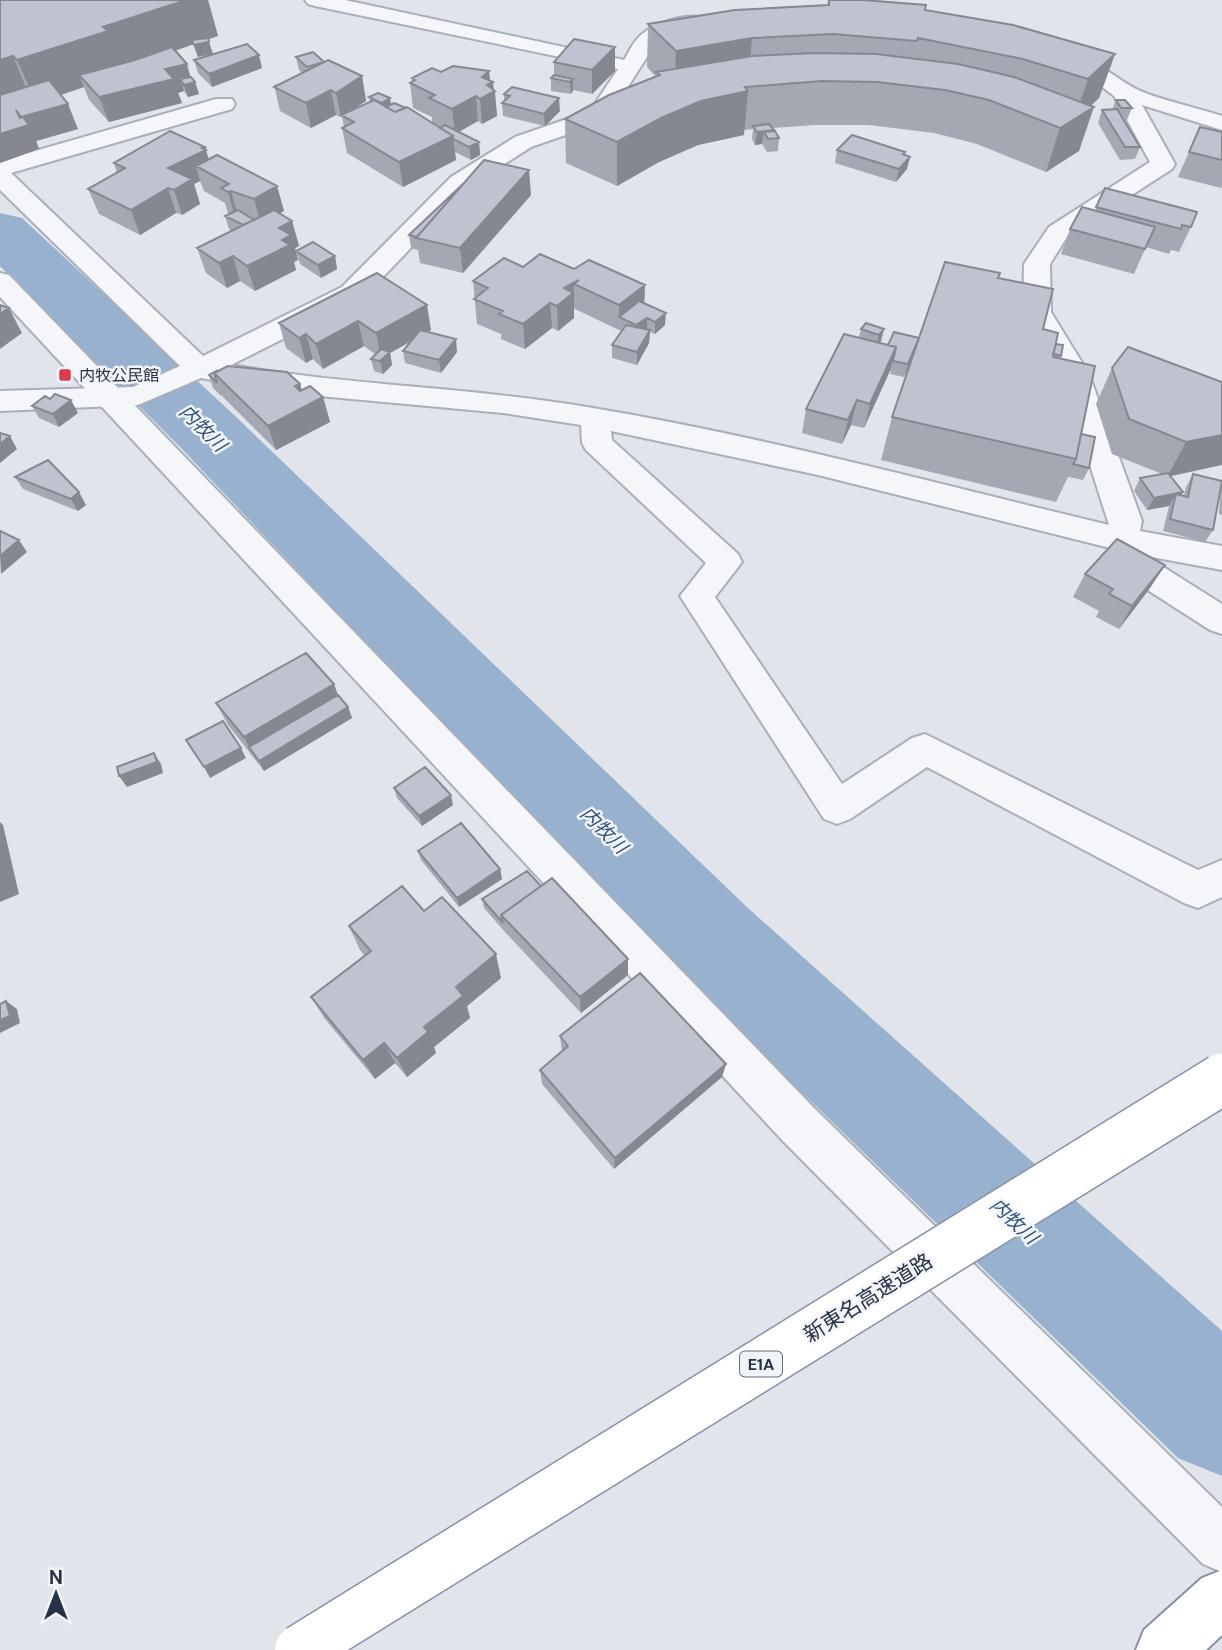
<svg xmlns="http://www.w3.org/2000/svg" width="1222" height="1650" font-family="'DM Sans','Noto Sans JP',sans-serif">
	<style>
		.lines { fill: none; stroke-linecap: round; stroke-linejoin: round }
		.river { fill: #98b1cf; fill-rule: evenodd }
		.minor-casing { stroke: #a9afb9; stroke-width: 4 }
		.tertiary-casing { stroke: #a9afb9; stroke-width: 4 }
		.motorway-casing { stroke: #8791a3; stroke-width: 4 }
		.minor { fill: #f4f6f9; fill-rule: evenodd }
		.tertiary { fill: #f4f6f9; fill-rule: evenodd }
		.motorway { fill: #fff; fill-rule: evenodd }
		.motorway-bridge-casing { stroke: #8791a3; stroke-width: 53; stroke-linecap: butt }
		.motorway-bridge { stroke: #fff; stroke-width: 50 }
		.wall { fill: #a3a8b2 }
		.shaded-wall { fill: #858891 }
		.building { fill: #bec3cf; stroke: #858891; stroke-width: 2 }
		.poi-dot { fill: #dd3a4c; stroke: #f1f4f8; stroke-width: 2.5 }
		.labels { text-anchor: middle; dominant-baseline: central; stroke-width: 5; stroke-linejoin: round; paint-order: stroke }
		.far-poi-label { font-size: 16px; fill: #273145; stroke: #f1f4f8; text-anchor: start }
		.shield { fill: #f1f4f8; stroke: #646c7b; stroke-width: 2 }
		.shield-label { font-size: 16px; font-weight: bold; fill: #273145 }
		.water-label { font-size: 19px; font-style: italic; fill: #2d4e7d; stroke: #f1f4f8 }
		.near-street-label { font-size: 21px; fill: #273145; stroke: #f1f4f8 }
	</style>
	<rect width="100%" height="100%" fill="#e1e5eb"/>
	<g class="lines">
		<path class="river" d="M0,213L22,218L233,414L749,909L1222,1331V1476L1178,1458L679,973L181,448L0,266Z"/>
		<defs>
			<path id="minor" d="M305,0H345L624,60C629,52 633,42 640,36C653,23 687,13 704,18L708,22L704,26L684,30L656,43L606,121L531,147L469,187L362,299L231,365C351,386 473,387 593,408C767,437 938,484 1109,525L1061,374L1023,312L1024,264L1049,227L1150,162L1114,96L1092,79L1051,61L1048,56L1051,51C1076,45 1109,73 1129,85C1146,97 1199,108 1222,116V130L1142,105L1175,164L1172,169L1067,237L1050,264L1051,312L1089,374L1142,521L1140,531L1222,546V570L1146,556L1222,604V634L1210,630L1121,573L1110,548L818,475L611,431L612,440L738,554L742,562L715,597L842,784L912,738L925,734L1198,870L1222,860V897L1198,908L1184,903L927,767L850,819L837,824L824,819L680,596L706,563L586,450L582,443L581,425L503,413L287,393L201,378L138,405L0,411V391L133,387L180,366L0,190V161L216,99H232L235,104L232,109L11,173L203,356L342,287L451,177L515,137L590,111L618,69L315,6L308,4Z"/>
			<path id="tertiary" d="M0,273L9,275L814,1108L1222,1507V1572L1203,1564L782,1140L0,297Z"/>
			<path id="motorway" d="M1222,1570V1635L1206,1650H1136L1144,1630L1202,1578Z"/>
		</defs>
		<use href="#minor" class="minor-casing"/>
		<use href="#tertiary" class="tertiary-casing"/>
		<use href="#motorway" class="motorway-casing"/>
		<use href="#minor" class="minor"/>
		<use href="#tertiary" class="tertiary"/>
		<use href="#motorway" class="motorway"/>
		<defs>
			<path id="motorway-bridge" d="M300,1650L1222,1079"/>
		</defs>
		<use href="#motorway-bridge" class="motorway-bridge-casing"/>
		<use href="#motorway-bridge" class="motorway-bridge"/>
	</g>
	<path class="wall" d="M0,0H208L218,36L208,39L198,57L193,44L175,51L191,77L195,82L199,94L188,97L184,91L178,93L182,103L109,122L89,100L84,87L61,95L78,129L36,141L39,149L0,163Z
		M828,0H863L925,10L1115,54L1099,98L1091,106L1079,151L1046,172L977,144L934,133L869,125H815L773,128L774,131L779,138L778,151L767,152L762,144L755,145L752,139L753,129L744,130V135L698,145L659,162L617,186L566,163L565,119L656,77L647,67L648,24L827,6Z
		M296,57L325,62L362,76L366,101L353,109L370,102L369,97L390,98L391,105L440,128L441,127L432,122V117L413,108L410,83L413,81L412,78L441,72L489,71L490,80L494,90L497,116L482,124L478,121L459,132L479,142L480,155L471,160L455,152L456,160L403,187L347,153L342,128L344,127L342,117H341L336,115L311,128L280,111L274,85L283,82L302,73L299,70Z
		M194,60L262,68L212,87L198,73Z
		M554,62L615,71L592,94L573,90L571,94L551,91V78L554,75Z
		M504,94L560,111L545,126L503,116L502,103L504,101Z
		M1116,100L1132,108L1127,120L1124,121L1140,147L1135,159L1120,160L1098,123L1102,110H1112Z
		M1200,127L1222,132V185L1221,188L1178,177Z
		M205,147L209,159L277,186L284,211L280,213L292,221L299,246L295,248L298,260L294,262L296,270L255,291L240,281L227,288L206,273L197,248L232,231L229,229L225,216L230,214L228,213L225,203L204,191L200,181L194,184L200,204L182,215L176,213L140,235L99,214L88,189L117,173L114,163Z
		M837,150L905,152L904,155L907,169L896,182L835,163Z
		M531,195L463,273L420,263L418,250L411,248L409,235Z
		M1096,207L1191,227L1179,252L1171,250L1169,254L1146,247L1134,274L1061,254L1070,229L1095,211Z
		M296,251L335,256L337,269L321,278L300,264Z
		M523,267L574,269L645,285L644,303L665,325L655,334L650,332L649,343L637,365L612,358V345L621,331L575,309V308L574,309V318L558,331L552,328L525,349L501,339V334L477,324L473,281Z
		M377,273L431,330L427,332L457,352L441,373L405,363L403,351L411,341L390,353L392,365L383,374L374,371L371,359L375,354L364,346L323,369L313,359L306,363L286,348L279,323Z
		M998,278L1056,344L1063,345L1060,359L1081,434L1089,468L1083,480L1068,477L1056,502L881,460L892,417L912,358L904,377L890,374L891,371L890,370L864,428L851,425L842,444L802,433L806,409L859,337L861,329H884L880,343L888,345L919,338Z
		M1112,368L1222,382L1170,476L1181,495L1184,496L1186,487L1193,474L1222,481V480V515L1219,514L1221,486L1213,530L1205,542L1163,531L1169,506L1147,510L1134,491L1140,478L1162,474L1112,454L1096,404Z
		M218,370L300,384L302,390L323,397L330,422L276,450L223,397L222,395L221,396L213,388L209,375Z
		M32,406L78,413L59,427L39,418Z
		M15,477L86,505L78,511L23,489Z
		M1165,565L1150,588L1119,629L1096,617L1099,611L1073,597L1085,574Z
		M338,695L348,707L352,718L264,771L228,725L216,703Z
		M394,788L453,805L422,826L397,798Z
		M418,851L500,869L502,879L459,907L421,860Z
		M541,886L628,959V975L581,1013L505,932L484,908L482,899Z
		M349,926L501,978L467,1006L470,1018L434,1047L436,1053L407,1077L395,1063L375,1079L325,1019L311,997L365,956L360,950Z
		M560,1036L726,1064L722,1077L614,1169L542,1084L540,1070L562,1051Z"/>
	<path class="shaded-wall" d="M186,0H208L218,36L121,69L79,75L84,87L36,103L17,60L103,27Z
		M752,38L748,81L674,94L676,51Z
		M209,42L213,54L198,57L194,45Z
		M615,47V71L592,94V70Z
		M1115,54L1099,98L1079,116L1094,107L1079,151L1046,172L1060,128L1074,120L1088,79Z
		M259,55L262,68L212,87L209,74Z
		M13,56L31,100L0,110V60Z
		M187,64L192,83L195,82L199,94L188,97L184,85L180,79L184,91L178,93L182,103L109,122L99,97L165,69Z
		M489,71L490,84L493,82L494,92L495,91L497,116L482,124L480,99L482,77Z
		M362,76L366,101L343,116L341,115V117L336,93Z
		M573,79V91L571,94L570,82Z
		M747,87V91H748L744,135L698,145L659,162L617,186V142L661,118L717,89Z
		M331,90L336,115L311,128L306,103Z
		M476,96L478,121L455,134L452,109Z
		M390,98L392,111L383,116L381,103Z
		M559,98L560,111L545,126L544,114Z
		M68,104L78,129L36,141L39,149L0,163V134L21,117Z
		M774,130L773,139L764,132L762,144L755,145L757,132Z
		M453,136L456,160L403,187L399,162Z
		M479,142L480,155L471,160L469,147Z
		M205,147L213,175L196,166L200,181L194,184L200,204L182,215L174,190L168,168Z
		M910,157L907,169L896,182L899,169Z
		M529,170L531,195L463,273L460,248Z
		M277,186L284,211L261,224L254,199Z
		M168,188L176,213L140,235L131,210Z
		M231,191L238,216L235,217L228,192Z
		M292,221L299,246L295,248L298,260L294,262L296,270L255,291L247,266L279,228Z
		M233,256L240,281L227,288L219,263Z
		M335,256L337,269L321,278L318,265Z
		M579,280L574,284V318L558,331L557,306L564,288Z
		M645,285L644,310L619,317V305Z
		M550,303L552,328L525,349L523,324Z
		M427,305L431,330L390,353L392,365L383,374L380,361L381,358L376,333Z
		M9,308L22,333L0,349V314Z
		M666,313L665,325L655,334V322Z
		M647,318V331L635,338L636,325Z
		M358,321L364,346L323,369L316,344Z
		M884,329L881,341L876,348L879,335Z
		M650,330L649,343L637,365V352Z
		M306,334L313,359L306,363L299,338Z
		M919,338L915,351L904,377L908,364Z
		M456,339L457,352L441,373L439,360Z
		M896,347L890,371L864,428L870,404Z
		M300,384L306,406L323,397L330,422L276,450L268,426L295,386Z
		M71,400L78,413L59,427L53,414Z
		M857,400L851,425L842,444L848,420Z
		M1222,435V465L1167,477L1186,442Z
		M10,436L17,449L0,463V444Z
		M79,492L86,505L78,511L71,499Z
		M1183,492L1175,505L1176,494L1169,506L1147,510L1154,498Z
		M19,540L27,552L1,574L0,556Z
		M1165,565L1150,588L1119,629L1132,606Z
		M334,684L342,706L249,747L244,737Z
		M348,707L352,718L264,771L259,761Z
		M241,748L246,758L210,778L204,767Z
		M154,753L161,764L163,773L127,787L119,776Z
		M451,795L453,805L422,826L419,816Z
		M0,822L3,825L19,894L0,902Z
		M500,869L502,879L459,907L457,898Z
		M496,954L501,978L467,1006L470,1018L434,1047L436,1053L407,1077L397,1058L424,1027L456,987Z
		M628,959V975L581,1013L580,997Z
		M6,1001L17,1009L20,1023L0,1033V1020Z
		M384,1043L395,1063L375,1079L363,1060Z
		M726,1064L722,1077L614,1169L615,1158Z"/>
	<path class="building" d="M0,0H186L103,27L108,31L17,60L13,56L0,60Z
		M829,0H863L926,5L925,10L1013,25L1115,54L1088,79L1023,59L918,38L917,41L833,34L752,38L676,51L648,24L735,10L829,5Z
		M208,38L209,42L194,45L192,40Z
		M574,39L615,47L592,70L554,62Z
		M247,44L259,55L209,74L194,60Z
		M172,47L187,64L165,69L174,79L99,97L79,75L135,60Z
		M313,52L324,62L307,67L296,57Z
		M814,53L876,54L958,64L1014,77L1094,107L1060,128L989,100L945,90L877,82L822,81L745,87L748,91L701,101L661,118L617,142L565,119L609,95L660,75L656,72L752,56Z
		M328,60L362,76L336,93L331,90L306,103L274,87Z
		M453,66L489,71L482,77L493,82L487,85L495,91L480,99L476,96L452,109L429,98L435,95L410,83L415,80L412,78L432,68L441,72Z
		M554,75L573,79L570,82L551,78Z
		M191,77L195,82L184,85L180,79Z
		M49,80L68,104L21,117L16,110L20,118L23,117L29,125L0,134V95Z
		M512,87L559,98L544,114L502,103L510,96L504,94Z
		M378,93L390,98L381,103L369,97Z
		M374,100L395,112L407,107L453,136L399,162L342,128L354,122L341,115Z
		M1116,100H1125L1132,108H1121Z
		M394,103L406,108L395,112L386,107Z
		M1117,109L1140,147H1125L1102,110Z
		M769,124L774,130L757,132L753,126Z
		M445,125L479,142L469,147L453,139V136L440,128Z
		M1200,127L1222,132V160L1189,152Z
		M170,131L205,147L202,148L206,150L168,168L192,179L174,190L168,188L131,210L88,189L125,168L114,163Z
		M775,131L779,138L768,139L764,132Z
		M852,135L905,152L903,154L910,157L899,169L837,150Z
		M217,155L277,186L254,199L231,191L228,192L221,188L229,184L196,166Z
		M484,160L529,170L460,248L416,238Z
		M464,183L417,237L409,235Z
		M1105,188L1197,212L1191,227L1182,225L1181,229L1096,207Z
		M1082,207L1155,227L1145,249L1070,229Z
		M238,210L254,220L243,225L225,216Z
		M274,210L292,221L279,228L291,235L282,240L290,245L247,266L233,256L219,263L197,248Z
		M313,242L335,256L318,265L296,251Z
		M540,254L574,269L589,260L645,285L619,305L574,284L579,280L564,288L573,293L557,306L550,303L523,324L499,314L503,311L474,299L488,288L473,281L504,258L523,267Z
		M945,262L1000,273L998,278L1053,289L1043,329L1058,333L1053,357L1095,366L1076,459L892,417Z
		M377,273L427,305L376,333L358,321L316,344L306,334L299,338L279,323Z
		M639,301L666,313L655,322L647,318L636,325L619,317Z
		M0,305L9,308L0,314Z
		M866,323L884,329L879,335L861,329Z
		M626,325L650,330L637,352L612,345Z
		M420,330L456,339L439,360L403,351Z
		M894,332L919,338L908,364L893,361L896,347L888,345Z
		M844,334L896,347L870,404L857,400L848,420L806,409Z
		M1056,344L1063,345L1061,356L1053,354Z
		M1128,347L1222,382V435L1186,442L1129,419L1112,368Z
		M381,349L390,352L380,361L371,359Z
		M228,366L287,372L300,384L295,386L300,391L310,386L323,397L268,426L214,373Z
		M218,370L214,373L217,383L209,375Z
		M55,394L71,400L53,414L32,406L45,396L50,399Z
		M0,433L10,436L0,444Z
		M1081,434L1095,437L1089,468L1073,464L1076,459Z
		M48,460L79,492L71,499L15,477Z
		M1168,473L1183,492L1154,498L1140,478Z
		M1193,474L1222,481L1213,530L1170,519L1176,494L1188,497Z
		M0,531L19,540L0,556Z
		M1117,539L1165,565L1132,606L1109,594L1113,589L1085,574Z
		M306,653L334,684L244,737L216,703Z
		M338,695L348,707L259,761L249,747Z
		M223,721L241,748L204,767L186,740Z
		M154,753L157,762L119,776L117,767Z
		M425,767L451,795L419,816L394,788Z
		M461,823L500,869L457,898L418,851Z
		M527,871L541,886L501,915L503,923L482,899Z
		M552,878L628,959L580,997L501,915Z
		M402,886L424,911L442,897L496,954L456,987L463,996L424,1027L428,1032L397,1058L384,1043L363,1060L311,997L371,951L349,926Z
		M640,973L726,1064L615,1158L540,1070L568,1046L560,1036Z
		M6,1001L10,1016L0,1020V1004Z"/>
	<rect class="poi-dot" x="58" y="368" width="14" height="14" rx="3.5"/>
	<g class="labels">
		<g class="far-poi-label">
			<text x="79" y="375">内牧公民館</text>
		</g>
		<rect class="shield" x="740" y="1351.5" width="42" height="25" rx="5"/>
		<g class="shield-label">
			<text x="761" y="1364">E1A</text>
		</g>
		<g class="water-label">
			<text transform="translate(203 428) rotate(45)">内牧川</text>
			<text transform="translate(604 830) rotate(45)">内牧川</text>
			<text transform="translate(1014 1221) rotate(43)">内牧川</text>
		</g>
		<g class="near-street-label">
			<text transform="translate(868 1298) rotate(-32)">新東名高速道路</text>
		</g>
	</g>
	<g transform="translate(56 1594)" stroke="#f1f4f8" stroke-width="5" paint-order="stroke">
	<path d="M0-5L12 26L0 18L-12 26Z" fill="#273145"/>
	<text y="-10" font-size="19" font-weight="bold" text-anchor="middle" fill="#273145">N</text>
	</g>
</svg>
